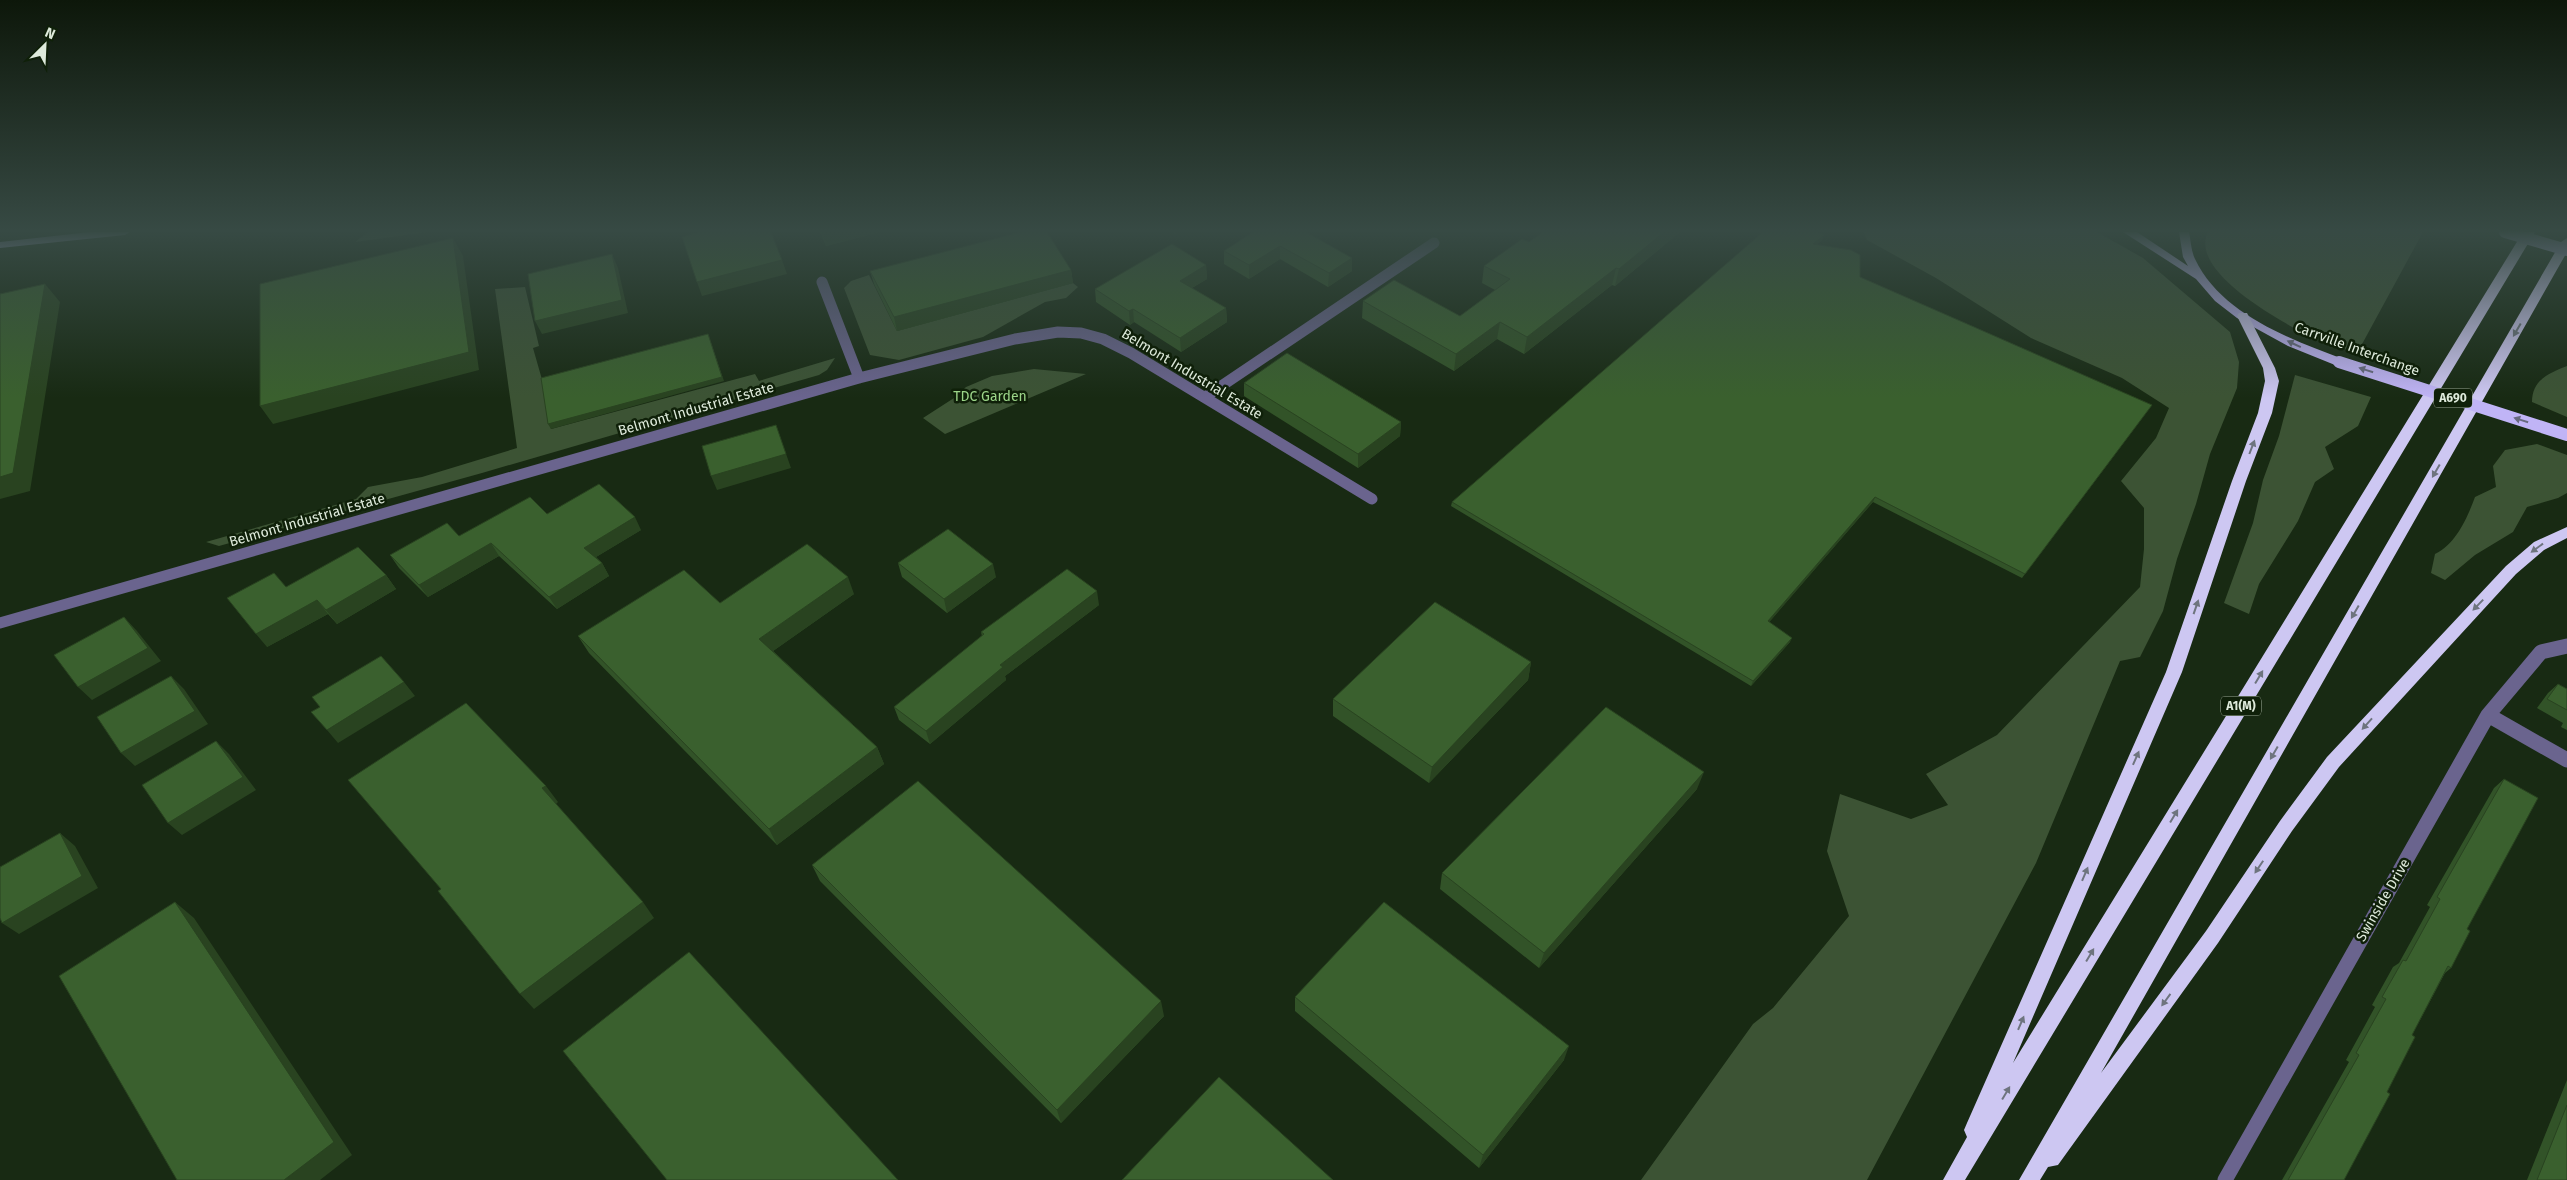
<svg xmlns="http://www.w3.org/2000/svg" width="2567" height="1180" font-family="'Fira Sans',sans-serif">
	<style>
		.green { fill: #3c5334 }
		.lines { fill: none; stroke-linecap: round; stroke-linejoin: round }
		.minor-far1 { stroke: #6a648e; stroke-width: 11 }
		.minor { stroke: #6a648e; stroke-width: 15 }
		.trunk { fill: #c0b4f6; fill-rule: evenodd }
		.motorway { fill: #cdc7f2; fill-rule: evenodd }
		.trunk-bridge { stroke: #c0b4f6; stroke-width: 12 }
		.wall { fill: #325328 }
		.shaded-wall { fill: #294320 }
		.building { fill: #3a602e; stroke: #294320 }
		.oneway { fill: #6e747e }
		.oneway2 { fill: #686a80 }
		.labels { text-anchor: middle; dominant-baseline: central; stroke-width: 5; stroke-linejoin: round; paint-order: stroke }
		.shield { fill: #0f2009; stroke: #a0ad9c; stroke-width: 1 }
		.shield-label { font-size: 12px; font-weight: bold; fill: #deeadb }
		.street-label { font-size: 14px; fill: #deeadb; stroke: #0f2009 }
		.park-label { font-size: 14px; fill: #9cd589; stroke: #0f2009 }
	</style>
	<rect width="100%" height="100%" fill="#182a13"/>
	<path class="green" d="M368,232H428L355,242Z
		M1864,232H2097L2143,258L2230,332L2239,362L2237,388L2210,454L2196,504L2177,559L2163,611L2140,657L2120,661L2036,863L1867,1180H1641L1753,1024L1773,1008L1849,916L1827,851L1840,794L1911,819L1948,805L1926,774L1997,735L2140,587L2144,549V508L2121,481L2156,438L2169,408L2122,378L2031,338L1936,278L1867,240Z
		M2208,232H2423L2361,346C2356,347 2348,350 2343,349C2333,349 2320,341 2311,337C2284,323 2188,272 2208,232Z
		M869,275L897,331L1073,283L1078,287L1066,298L1045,302L983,337L899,360L870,355L844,288L851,281Z
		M525,287L539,346L533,348L543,383L551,429L755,374L759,381L835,358L827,370L819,375L482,473L219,546L206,542L356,499L368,487L422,477L517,448L495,289Z
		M2567,366V417L2532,402C2532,380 2549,373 2567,366Z
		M1034,369L1086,374L945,434L923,418L954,398L966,387L992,376Z
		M2295,375L2371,397L2358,426L2325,447L2334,469L2315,482L2298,521L2259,584L2249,614L2224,603L2253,523L2263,480L2279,436Z
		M2537,444L2567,455V493L2558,498L2527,507L2513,532L2475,555L2445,580L2431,573L2435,554C2457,543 2467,518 2475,497L2496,487L2493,466L2505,450Z"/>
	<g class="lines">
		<path class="minor-far1" d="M822,282L859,378
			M1205,397L1434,243
			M0,623L859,378L1015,339L1058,332L1081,333L1103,339L1131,353L1372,499"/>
		<path class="minor" d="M2488,715L2567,760
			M2225,1180L2488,715L2541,652L2567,646"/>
		<path class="trunk" d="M90,232H130L125,235L0,248V242Z
			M2123,232H2137L2188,266L2183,257L2179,232H2189C2191,241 2191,251 2195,259C2221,314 2290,339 2343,359L2345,362L2339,366L2335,365L2288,346L2237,318L2215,301L2196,279Z"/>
		<path class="motorway" d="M2523,232H2535L1965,1180H1943L1967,1137L1964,1130L1967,1123L2166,672L2232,481L2258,413L2265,381L2263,368L2237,316L2239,313H2247L2275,368L2279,381L2272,413L2246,481L2182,672L2013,1063Z
			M2567,238V252L2101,1073L2206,931L2280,821L2327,757L2506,566L2534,542L2567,527V538L2544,550L2516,574L2339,767L2292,831L2218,943L2058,1165L2048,1167L2040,1180H2019L2561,242Z"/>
		<path class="trunk-bridge" d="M2505,232L2567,250
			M2339,362L2567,435"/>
	</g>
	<path class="wall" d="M820,232H880L826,246Z
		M1253,232L1352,258V271L1328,287L1280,259L1249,279L1224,264V251Z
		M1680,232L1615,286L1612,285L1524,354L1497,339L1454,371L1362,318L1363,301L1460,316L1495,290L1482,283L1484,266Z
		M1759,232H1818L1822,240L1816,245L1860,277L2152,405L2022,578L1873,502L1769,622L1790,642L1751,686L1451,506L1452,502L1761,234Z
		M1206,265L1207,279L1192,288L1226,308L1227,322L1181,352L1134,322L1130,325L1096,302L1095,289Z
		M1071,270L1073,283L897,331L874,284L870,271Z
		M1244,383L1401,422L1400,436L1358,468L1244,396Z
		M547,514L641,530L596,557L602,563L609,576L557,609L499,556L428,597L399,568L390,555L459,536Z
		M898,563L996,577L947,613L902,577Z
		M386,575L396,589L337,624L328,614L267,647L286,587Z
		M854,594L773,651L877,747L884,764L777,845L589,653L578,636L720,603Z
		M1099,605L1005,676L1006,680L930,744L899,720L894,707L982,636L981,632Z
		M1531,662L1528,680L1429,783L1333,716V699Z
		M2558,684L2567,689V730L2561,727L2563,723L2537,708L2548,693Z
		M2504,779L2467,929L2451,968L2445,973L2412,1035L2387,1092L2344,1180H2282L2349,1062L2346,1060L2375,1007L2372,1005L2393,967L2399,963L2430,907L2427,905L2494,788Z
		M1697,789L1539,968L1440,889L1442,873Z
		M812,865L1164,1016L1061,1123L820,881Z
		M1295,997L1564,1060L1479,1168L1295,1011Z
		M2567,1080V1180H2527Z"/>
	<path class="shaded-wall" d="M823,232H880L826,246L822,233Z
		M1174,232H1179L1174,235Z
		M1664,232H1680L1615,286L1619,269Z
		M1824,235L1822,240L1812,249L1813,244Z
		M453,238L463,256L479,370L273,424L260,406Z
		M1280,246V259L1249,279V265Z
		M612,254L618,268L628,313L542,334L535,321Z
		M1352,258V271L1328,287L1329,273Z
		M782,260L787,274L702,296L697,282Z
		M1206,265L1207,279L1181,294L1180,281Z
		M1616,268L1612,285L1524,354L1527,337Z
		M1071,270L1073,283L897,331L894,317Z
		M45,284L60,302L30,491L0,499V477Z
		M1226,308L1227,322L1181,352L1180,338Z
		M1133,309L1134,322L1130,325L1129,311Z
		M1500,322L1497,339L1454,371L1456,354Z
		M708,334L724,381L551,429L548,424Z
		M1401,422L1400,436L1358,468V454Z
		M776,425L791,468L717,490L711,476Z
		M1875,497L1873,502L1766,626L1768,621Z
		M635,517L641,530L591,560L584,548Z
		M491,543L499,556L428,597L419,585Z
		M602,563L609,576L557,609L549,597Z
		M993,564L996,577L947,613L944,599Z
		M386,575L396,589L337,624L326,610Z
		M848,577L854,594L766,656L759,639Z
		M1097,591L1099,605L1005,676L1006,680L930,744L926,731L1000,665Z
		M317,600L328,614L267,647L256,634Z
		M124,617L137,631L161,661L92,700L78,687Z
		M1792,638L1790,642L1751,686L1753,681Z
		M1531,662L1528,680L1429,783L1432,767Z
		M171,676L184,689L208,724L135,766L121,753Z
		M404,682L415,696L338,743L327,730Z
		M216,741L229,754L256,790L182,835L168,823Z
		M877,747L884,764L777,845L769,829Z
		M1704,772L1697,789L1539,968L1544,953Z
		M546,786L558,802L555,805L542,788Z
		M60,833L75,846L98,888L19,934L2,923Z
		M175,902L194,918L352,1155L320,1180H284Z
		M643,902L654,918L534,1009L520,994Z
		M1161,1001L1164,1016L1061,1123L1057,1110Z
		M1569,1046L1564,1060L1479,1168L1483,1155Z"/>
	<path class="building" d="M699,232H771L782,260L697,282L682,237Z
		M1021,232H1047L1071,270L894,317L870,271Z
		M1253,232H1306L1352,258L1329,273L1280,246L1249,265L1224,251Z
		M1543,232H1664L1619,269L1616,268L1527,337L1500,322L1456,354L1363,301L1394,280L1460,316L1510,279L1484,266L1522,239L1529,242Z
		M1763,232H1818L1824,235L1813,244L1851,250L1860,255V277L2152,405L2025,574L1875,497L1768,621L1792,638L1753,681L1452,502Z
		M453,238L469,352L260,406V284Z
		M1172,244L1206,265L1180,281L1226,308L1180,338L1133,309L1129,311L1095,289Z
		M612,254L622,300L535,321L528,274Z
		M45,284L13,473L0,477V294Z
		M708,334L722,377L548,424L541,378Z
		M1287,353L1401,422L1358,454L1244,383Z
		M776,425L786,454L711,476L702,446Z
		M599,484L635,517L584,548L602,563L549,597L491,543L419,585L390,555L447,523L459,536L530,497L547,514Z
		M948,529L993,564L944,599L898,563Z
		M807,544L848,577L759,639L877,747L769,829L578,636L684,570L720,603Z
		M358,547L386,575L326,610L317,600L256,634L227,598L274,573L286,587Z
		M1067,569L1097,591L1000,665L1003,667L926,731L894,707L984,634L981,632Z
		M1435,602L1531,662L1432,767L1333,699Z
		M124,617L148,648L78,687L54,655Z
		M381,656L404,682L327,730L311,712L320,707L312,697Z
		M171,676L195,711L121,753L97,717Z
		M2558,684L2567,689V710L2547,699Z
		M466,703L546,786L542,788L643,902L520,994L438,891L441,889L348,780Z
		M1606,707L1704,772L1544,953L1442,873Z
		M216,741L243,777L168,823L142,785Z
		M2504,779L2538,798L2467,929L2470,931L2451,968L2448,966L2412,1035L2415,1037L2387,1092L2390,1094L2344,1180H2288L2359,1055L2356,1053L2386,999L2382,997L2403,960L2406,961L2440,899L2437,897Z
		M918,781L1161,1001L1057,1110L812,865Z
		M60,833L82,876L2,923L0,918V867Z
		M175,902L334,1142L284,1180H177L59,976Z
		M1384,902L1569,1046L1483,1155L1295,997Z
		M689,952L898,1180H667L563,1051Z
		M1219,1077L1333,1180H1122Z
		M2567,1105V1180H2537Z"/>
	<defs><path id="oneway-solid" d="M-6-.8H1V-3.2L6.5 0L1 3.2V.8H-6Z" transform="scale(1.25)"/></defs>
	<g class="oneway">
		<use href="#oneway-solid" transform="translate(2517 330) rotate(120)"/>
		<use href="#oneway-solid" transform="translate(2252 447) rotate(-69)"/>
		<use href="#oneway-solid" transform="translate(2436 471) rotate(120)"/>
		<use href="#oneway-solid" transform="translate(2537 548) rotate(144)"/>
		<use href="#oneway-solid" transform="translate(2478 605) rotate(134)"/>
		<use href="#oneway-solid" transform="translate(2196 607) rotate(-71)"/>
		<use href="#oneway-solid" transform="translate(2355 612) rotate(120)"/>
		<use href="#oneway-solid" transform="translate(2259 677) rotate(-59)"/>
		<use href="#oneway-solid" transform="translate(2367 724) rotate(132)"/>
		<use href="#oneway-solid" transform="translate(2274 753) rotate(120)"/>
		<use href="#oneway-solid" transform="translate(2136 758) rotate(-66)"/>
		<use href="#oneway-solid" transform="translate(2174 816) rotate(-59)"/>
		<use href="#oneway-solid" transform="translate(2259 867) rotate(124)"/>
		<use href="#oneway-solid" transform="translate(2085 874) rotate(-67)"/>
		<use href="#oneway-solid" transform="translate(2090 955) rotate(-59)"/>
		<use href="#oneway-solid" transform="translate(2166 1000) rotate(126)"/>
		<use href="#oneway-solid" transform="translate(2021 1023) rotate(-67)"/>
		<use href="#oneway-solid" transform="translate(2006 1093) rotate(-59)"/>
	</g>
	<g class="oneway2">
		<use href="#oneway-solid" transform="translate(2294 344) rotate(-155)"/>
		<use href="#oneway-solid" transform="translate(2366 370) rotate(-162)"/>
		<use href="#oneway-solid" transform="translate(2521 420) rotate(-162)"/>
	</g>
	<linearGradient id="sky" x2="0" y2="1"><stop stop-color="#0d170a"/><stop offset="0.58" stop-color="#374a44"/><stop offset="1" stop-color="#374a44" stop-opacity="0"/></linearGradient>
	<rect width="2567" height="398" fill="url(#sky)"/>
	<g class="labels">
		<g class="shield">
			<rect x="2434" y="388.5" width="38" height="19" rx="4"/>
			<rect x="2221" y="696.5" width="40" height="19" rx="4"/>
		</g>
		<g class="shield-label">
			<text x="2453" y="398">A690</text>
			<text x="2241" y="706">A1(M)</text>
		</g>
		<g class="street-label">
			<text transform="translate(2357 349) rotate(20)">Carrville Interchange</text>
			<text transform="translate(1192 374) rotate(31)">Belmont Industrial Estate</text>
			<text transform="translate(696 409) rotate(-16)">Belmont Industrial Estate</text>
			<text transform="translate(307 520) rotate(-16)">Belmont Industrial Estate</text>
			<text transform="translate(2383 900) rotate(-60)">Swinside Drive</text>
		</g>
		<g class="park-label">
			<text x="990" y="396">TDC Garden</text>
		</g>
	</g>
	<g transform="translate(45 45) rotate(24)" stroke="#0f2009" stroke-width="4" paint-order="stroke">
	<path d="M0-4L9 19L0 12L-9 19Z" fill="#deeadb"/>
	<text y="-8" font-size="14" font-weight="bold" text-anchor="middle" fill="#deeadb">N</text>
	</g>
</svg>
